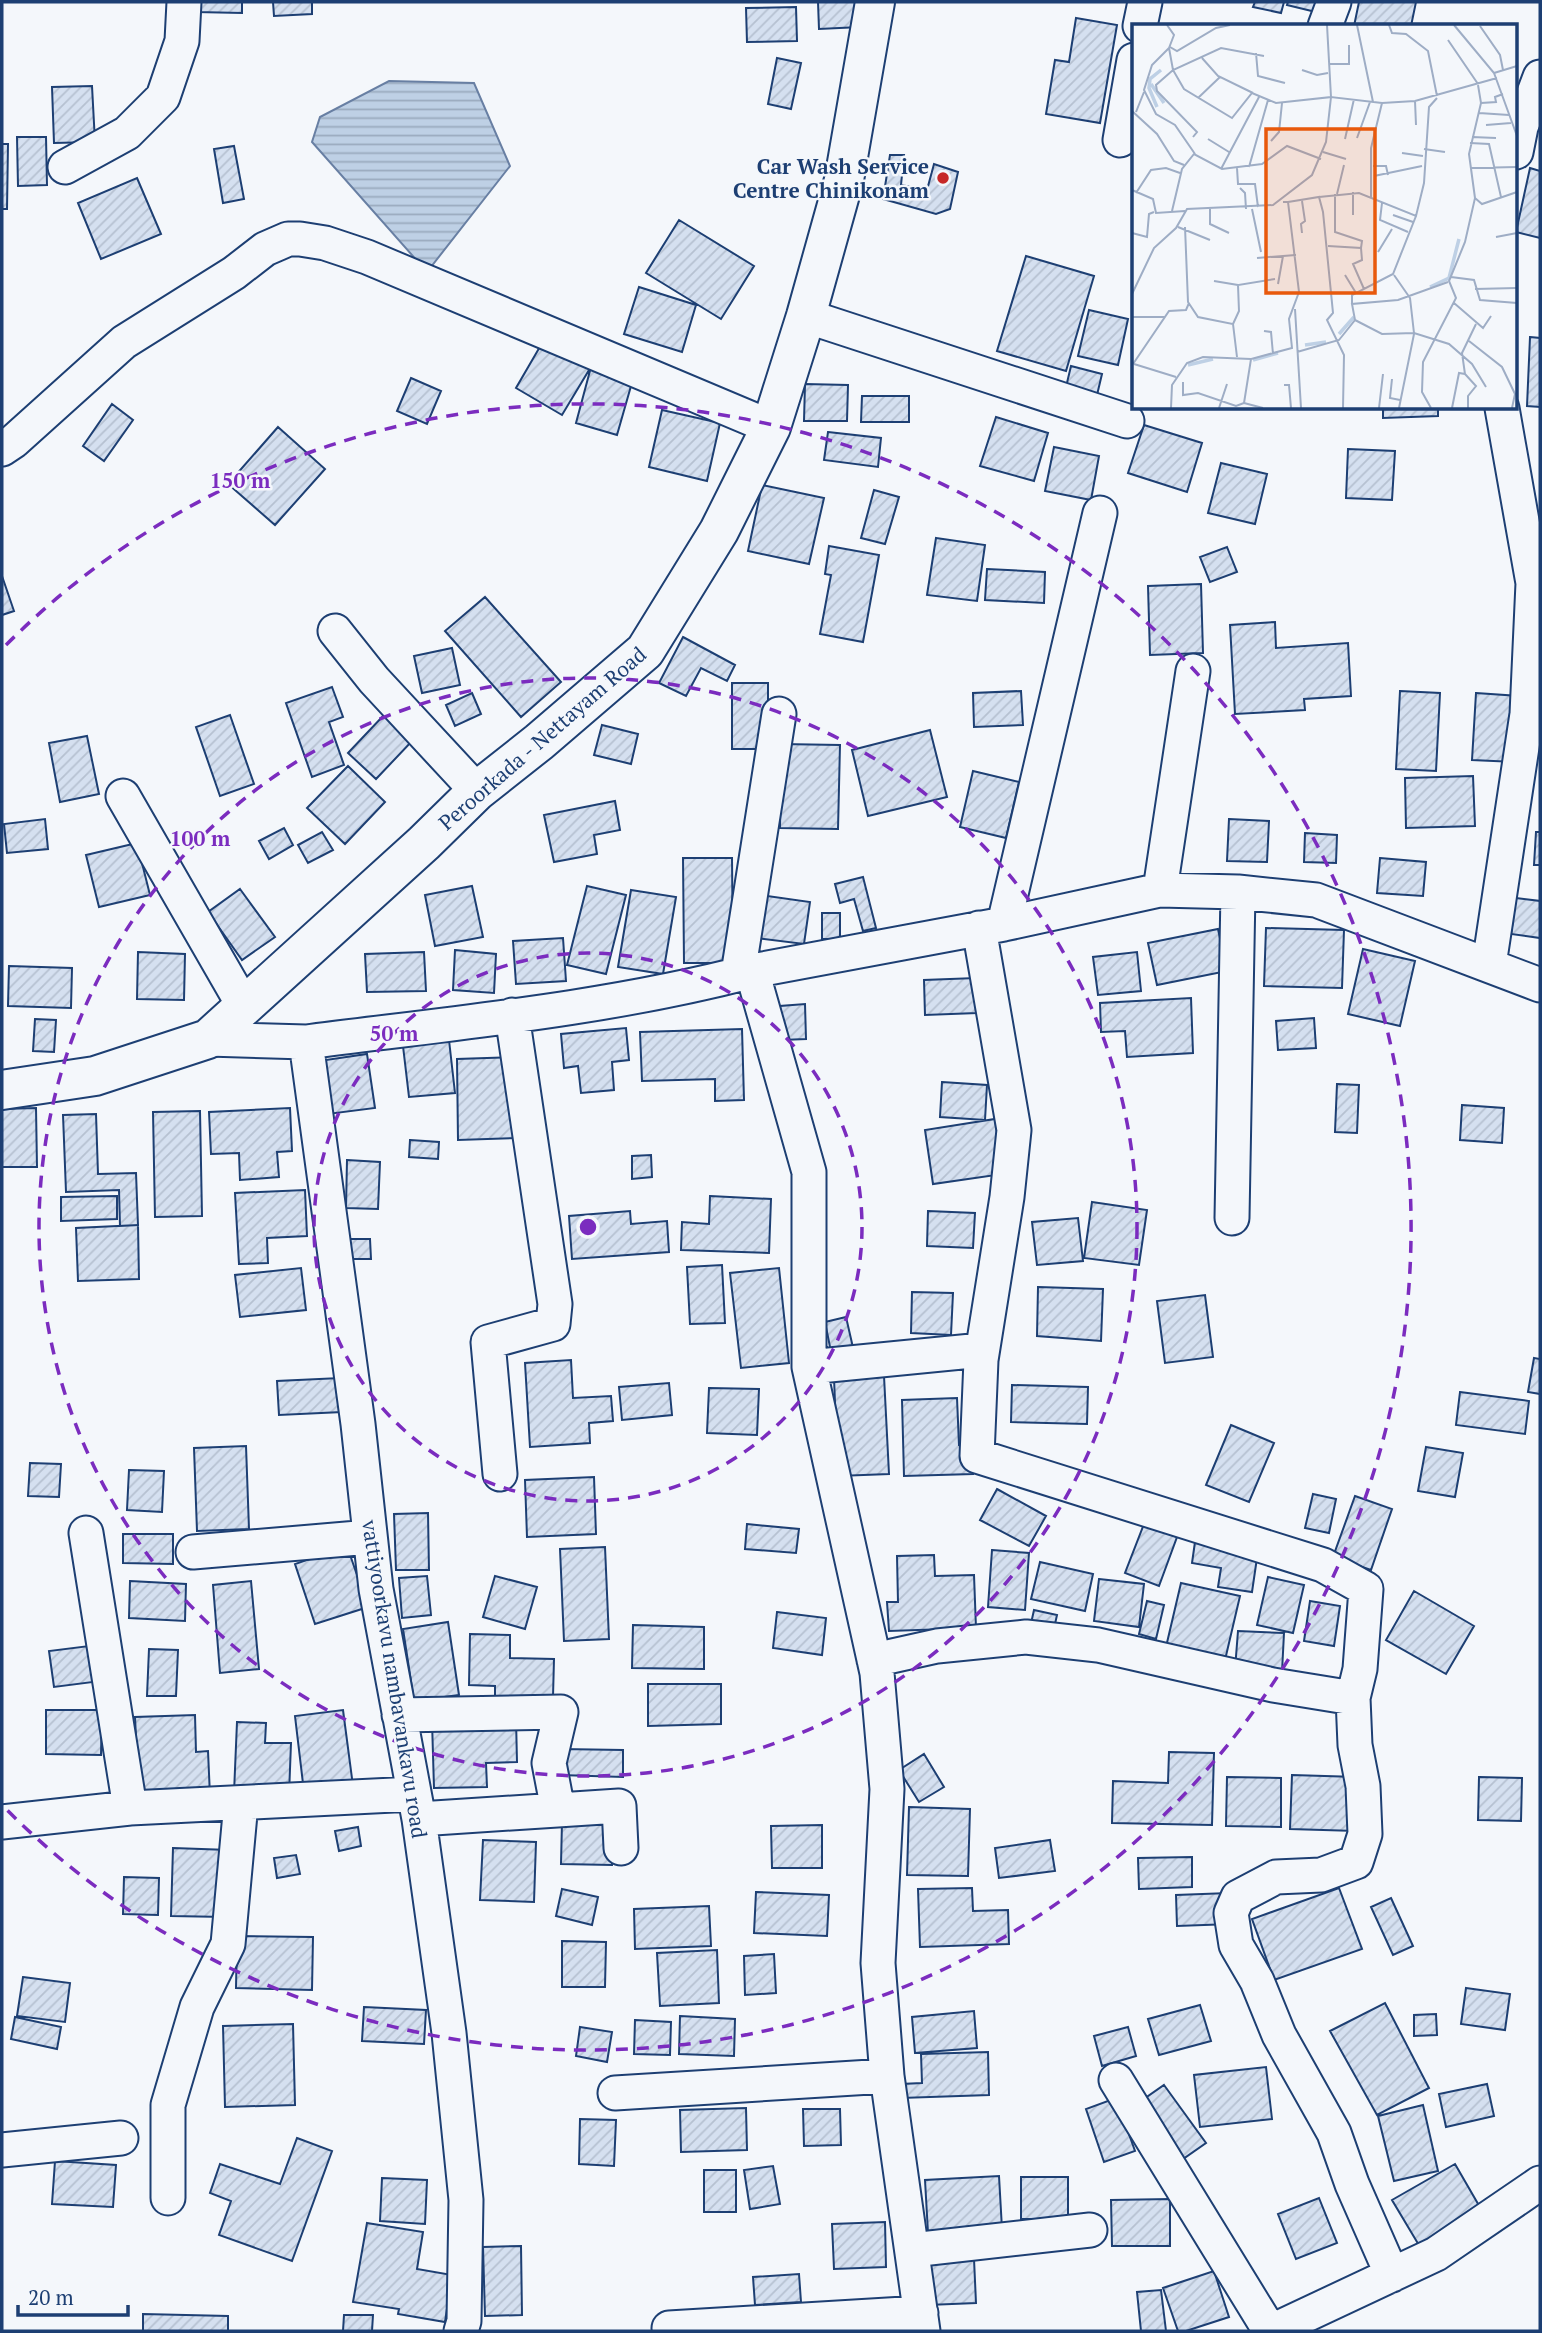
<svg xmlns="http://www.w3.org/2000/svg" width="1542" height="2333" font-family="'PT Serif',serif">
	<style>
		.water { fill: url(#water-rules); stroke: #687fa3; stroke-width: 2 }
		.building { fill: url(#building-hatch); stroke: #1d3f73; stroke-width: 2 }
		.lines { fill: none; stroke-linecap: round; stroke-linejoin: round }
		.minor-casing { stroke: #1d3f73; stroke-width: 37 }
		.tertiary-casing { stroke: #1d3f73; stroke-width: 42 }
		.minor { stroke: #f4f7fb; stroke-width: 33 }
		.tertiary { stroke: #f4f7fb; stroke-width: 38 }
		.ring { fill: none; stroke: #7b2cbf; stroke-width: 3.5; stroke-dasharray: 12 9 }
		.poi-dot { fill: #c62828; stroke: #f4f7fb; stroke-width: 2.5 }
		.labels { text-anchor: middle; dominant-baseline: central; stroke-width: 5; stroke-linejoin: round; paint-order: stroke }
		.poi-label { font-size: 21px; font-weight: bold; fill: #1d3f73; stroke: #f4f7fb; text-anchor: end }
		.street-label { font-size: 21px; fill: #1d3f73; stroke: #f4f7fb }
		.inset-river { fill: none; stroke: #bed0e5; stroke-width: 3.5 }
		.inset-road { fill: none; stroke: #9eadc5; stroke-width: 2 }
		.view { fill: #e8590c; fill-opacity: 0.15; stroke: #e8590c; stroke-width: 3.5 }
		.inset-edge { fill: none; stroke: #1d3f73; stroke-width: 3.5 }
		.centre { fill: #7b2cbf; stroke: #f4f7fb; stroke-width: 3.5 }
		.ring-label { font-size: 21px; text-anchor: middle; font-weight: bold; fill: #7b2cbf; stroke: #f4f7fb; stroke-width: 5; stroke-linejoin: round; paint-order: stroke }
	</style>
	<defs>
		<pattern id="water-rules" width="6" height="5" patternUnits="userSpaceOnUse" patternTransform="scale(1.75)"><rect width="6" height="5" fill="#bed0e5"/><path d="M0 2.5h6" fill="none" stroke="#9aaabe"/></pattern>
		<pattern id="building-hatch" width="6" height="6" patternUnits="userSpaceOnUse" patternTransform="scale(1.75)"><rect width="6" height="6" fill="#d5e0f0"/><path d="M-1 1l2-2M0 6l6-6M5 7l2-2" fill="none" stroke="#b6c1d1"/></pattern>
	</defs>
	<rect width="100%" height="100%" fill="#f4f7fb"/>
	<path class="water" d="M389,81L474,83L510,166L427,272L312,142L320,117Z"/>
	<path class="building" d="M196,2H242V13L196,12Z
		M273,2H312V14L274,16Z
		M818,2H859L860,27L819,29Z
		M1255,2H1284L1281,13L1253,7Z
		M1288,2H1323L1320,13L1287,5Z
		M1359,2H1416L1411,26H1354Z
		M796,7L797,41L747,42L746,8Z
		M1076,18L1117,25L1100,123L1046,114L1055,60L1069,62Z
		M777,58L801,63L791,109L768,104Z
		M92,86L95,142L54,143L52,87Z
		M17,137H46L47,185L18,186Z
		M2,144H8L7,209H2Z
		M234,146L244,199L223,203L214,149Z
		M890,155H904L901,185L927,190L934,164L958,172L950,209L936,214L883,199Z
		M1530,168L1540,171V238L1516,232Z
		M137,178L161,234L101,259L78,203Z
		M679,220L754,266L721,319L646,273Z
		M1026,256L1094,276L1066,371L997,351Z
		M639,287L696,305L682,352L624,334Z
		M1089,310L1128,319L1118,365L1078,356Z
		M1530,337L1540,338V407L1527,406Z
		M545,338L592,365L562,415L516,388Z
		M1071,366L1102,374L1097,395L1066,387Z
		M591,367L633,379L617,435L576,423Z
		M411,378L441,391L427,424L397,411Z
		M805,384L848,385L847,421H804Z
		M862,396H909V422H861Z
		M112,404L133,420L104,461L83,446Z
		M1383,408H1438V416L1383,418Z
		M662,410L720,423L707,481L649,467Z
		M996,417L1048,433L1034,481L980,466Z
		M1144,425L1202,443L1187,492L1128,473Z
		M278,427L325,469L275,525L228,484Z
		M828,432L881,438L878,467L824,460Z
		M1054,447L1099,456L1091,500L1045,491Z
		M1348,449L1395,451L1392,500L1346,498Z
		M1221,463L1267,474L1255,524L1208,513Z
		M762,485L824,498L809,564L748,551Z
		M874,490L899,497L885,544L861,538Z
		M936,538L985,545L977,601L927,595Z
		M829,546L879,555L863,642L820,634L831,575L825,574Z
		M1227,547L1237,572L1210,582L1200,557Z
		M987,569L1045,572L1044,603L985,600Z
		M2,576L14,611L2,615Z
		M1201,584L1203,653L1150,655L1148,586Z
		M485,597L561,682L521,717L445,631Z
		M1275,622L1276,648L1348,643L1351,696L1304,699L1305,710L1235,714L1230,625Z
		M683,637L735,665L727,681L701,668L686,696L659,683Z
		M452,648L460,685L422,693L414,656Z
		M732,683H768V749H732Z
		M332,687L343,717L329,722L344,765L312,777L286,703Z
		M1021,691L1023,725L974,727L973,693Z
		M1400,691L1440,693L1436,771L1396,769Z
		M472,693L481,714L455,726L446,705Z
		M1476,693L1519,696L1515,762L1472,760Z
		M385,714L413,740L376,779L348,753Z
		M230,715L254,784L220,796L196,727Z
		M602,725L638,734L631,764L594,755Z
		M930,730L947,797L868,816L852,750Z
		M87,736L99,794L60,802L49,743Z
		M781,744L840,745L838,829L780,828Z
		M348,766L385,802L345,844L307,808Z
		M973,771L1019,782L1006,838L960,827Z
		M1473,776L1475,826L1406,828L1405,778Z
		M615,801L620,830L594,835L597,854L554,862L544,815Z
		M45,819L48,849L7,853L4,824Z
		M1229,819L1269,821L1267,862L1227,861Z
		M284,828L293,845L269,859L259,841Z
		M322,832L333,850L308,863L298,845Z
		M1536,832H1540V865H1534Z
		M1305,833L1337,835L1336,863L1304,862Z
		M137,843L150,895L99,907L86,855Z
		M683,858H732L733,963H684Z
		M1380,858L1426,862L1423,896L1377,893Z
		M863,877L876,928L863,931L854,899L840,903L835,884Z
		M472,886L483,937L435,946L425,895Z
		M587,886L626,895L606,974L567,965Z
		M240,889L275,937L242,960L208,912Z
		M631,890L676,897L663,974L618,967Z
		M754,894L810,902L804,944L748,937Z
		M1516,898L1540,901V938L1511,934Z
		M822,913H840V939H822Z
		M1266,928L1344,930L1342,988L1264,986Z
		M1218,929L1227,971L1157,985L1148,943Z
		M563,938L566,981L516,984L513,941Z
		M1363,949L1415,961L1400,1026L1348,1014Z
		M455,950L496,954L494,993L453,990Z
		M138,952L185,954L184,1000L137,999Z
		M424,952L426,991L367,992L365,954Z
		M1137,952L1141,991L1098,995L1093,957Z
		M9,966L72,968L71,1008L8,1006Z
		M976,978L977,1013L925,1015L924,980Z
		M1191,998L1193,1053L1127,1057L1125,1031L1101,1032L1100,1003Z
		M805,1004L806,1039L782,1040L780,1006Z
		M1314,1018L1316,1048L1278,1050L1276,1021Z
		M35,1019L56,1020L54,1052L33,1051Z
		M626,1028L629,1060L612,1062L614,1090L581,1093L578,1066L564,1068L561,1034Z
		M742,1029L744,1100L715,1101V1079L642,1081L640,1032Z
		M449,1040L455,1093L409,1097L403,1046Z
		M367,1054L375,1108L328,1114L319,1061Z
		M516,1057L519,1138L458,1140L457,1059Z
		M942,1082L987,1085L985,1120L940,1117Z
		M1337,1084L1359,1085L1357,1133L1335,1132Z
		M1462,1105L1504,1108L1502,1143L1460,1140Z
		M36,1108L37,1167H2V1109Z
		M290,1108L292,1151L277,1152L279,1177L240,1180L239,1153L211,1154L209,1112Z
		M200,1111L202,1216L155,1217L153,1112Z
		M96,1114L98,1174L136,1173L138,1225L120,1226L119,1190L66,1192L63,1115Z
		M995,1119L1003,1174L933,1184L925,1130Z
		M410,1140L439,1142L438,1159L409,1157Z
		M651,1155L652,1177L632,1179V1156Z
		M347,1160L380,1162L378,1209L346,1208Z
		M305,1190L307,1236L267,1238L268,1263L239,1264L235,1193Z
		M117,1196V1219L61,1221V1197Z
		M710,1196L771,1199L769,1253L681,1250L682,1222L709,1224Z
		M1092,1202L1147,1210L1139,1265L1084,1258Z
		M630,1211L631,1224L667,1221L669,1252L572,1259L569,1216Z
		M928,1211L975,1213L973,1248L927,1246Z
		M1078,1218L1083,1261L1037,1265L1032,1222Z
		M138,1225L139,1279L78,1281L76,1228Z
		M345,1239H370L371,1259H345Z
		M722,1265L725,1323L690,1324L687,1267Z
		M301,1268L306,1310L240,1317L235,1275Z
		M779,1268L789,1363L741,1368L730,1273Z
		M1038,1287L1103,1289L1101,1341L1037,1336Z
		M912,1292L953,1293L951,1335L911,1333Z
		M1205,1295L1213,1357L1165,1363L1157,1301Z
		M846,1317L854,1352L832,1357L825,1322Z
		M1534,1358L1540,1359V1394L1528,1392Z
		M571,1360L573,1398L611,1396L613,1421L589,1423L590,1443L530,1447L525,1363Z
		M884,1376L889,1474L838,1476L834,1378Z
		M340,1378L342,1412L279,1415L277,1381Z
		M669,1383L672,1415L622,1420L619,1387Z
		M1012,1385L1088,1387L1087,1424L1011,1422Z
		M709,1388L759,1389L757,1435L707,1433Z
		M1460,1392L1529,1401L1525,1434L1456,1425Z
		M957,1398L959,1445L971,1444L973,1474L904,1476L902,1400Z
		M1231,1425L1274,1443L1249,1502L1206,1485Z
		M246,1446L249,1529L197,1531L194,1448Z
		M1426,1447L1463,1453L1455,1497L1418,1491Z
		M30,1463L61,1464L59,1497L28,1496Z
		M129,1470L164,1471L162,1512L127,1510Z
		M594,1477L596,1534L527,1537L525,1480Z
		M997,1489L1046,1516L1029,1546L980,1520Z
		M1313,1494L1336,1499L1329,1533L1305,1528Z
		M1355,1496L1392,1509L1371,1570L1333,1557Z
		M428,1513L429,1570H396L394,1514Z
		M747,1524L799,1529L796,1553L745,1549Z
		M1144,1524L1177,1537L1159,1586L1125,1573Z
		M123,1534H173V1564L123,1563Z
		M1195,1542L1258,1551L1252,1592L1218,1587L1221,1568L1192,1563Z
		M347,1546L368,1607L315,1624L295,1564Z
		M605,1547L609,1639L564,1641L560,1549Z
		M992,1550L1029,1553L1025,1610L988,1607Z
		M934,1555L935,1576L974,1575L976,1628L889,1631L887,1602H898L897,1556Z
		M1040,1562L1093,1574L1085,1611L1031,1599Z
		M427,1576L431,1615L402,1618L399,1578Z
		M495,1576L537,1587L525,1629L483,1617Z
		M1268,1577L1304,1585L1293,1633L1257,1625Z
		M1099,1579L1144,1584L1139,1627L1094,1621Z
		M130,1581L186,1584L185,1621L129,1618Z
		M251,1581L259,1669L220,1673L213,1585Z
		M1181,1583L1240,1596L1225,1660L1166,1647Z
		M1414,1591L1474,1626L1446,1674L1386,1640Z
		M1147,1601L1164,1605L1156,1639L1139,1634Z
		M1310,1601L1340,1606L1334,1646L1304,1641Z
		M1034,1610L1057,1615L1053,1633L1030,1628Z
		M777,1612L826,1618L822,1655L773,1648Z
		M448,1622L459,1695L414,1701L403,1629Z
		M633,1625L704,1627V1669L632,1668Z
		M1238,1631L1284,1633L1282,1672L1235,1669Z
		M470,1634L510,1635V1658L554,1659L553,1697L495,1696V1686L469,1685Z
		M97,1645L101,1681L54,1687L49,1651Z
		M149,1649L178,1650L176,1696H147Z
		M648,1684H721V1724L648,1726Z
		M46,1710H102L101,1755L46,1754Z
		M343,1710L353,1786L304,1792L295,1716Z
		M195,1715L196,1752L208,1751L210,1796L139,1799L135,1717Z
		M516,1719L517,1762L486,1763L487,1787L434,1788L432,1721Z
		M237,1722L266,1723L265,1743H291L289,1795L234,1793Z
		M561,1749L623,1750V1777L560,1775Z
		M1169,1752L1214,1753L1212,1825L1112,1823L1113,1781L1168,1783Z
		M924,1754L944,1787L919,1802L899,1770Z
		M1292,1775L1357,1777L1356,1831L1290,1829Z
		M1227,1777L1281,1778V1827L1226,1826Z
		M1479,1777L1522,1778L1521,1821L1478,1820Z
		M909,1807L970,1809L968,1876L907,1875Z
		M562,1822L613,1823L612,1865L561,1864Z
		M822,1825V1868H772L771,1826Z
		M358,1827L361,1846L339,1851L335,1831Z
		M483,1840L536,1842L534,1902L480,1900Z
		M1050,1840L1055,1871L999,1878L995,1848Z
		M173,1848L229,1850L226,1917L171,1916Z
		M296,1855L300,1874L277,1878L274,1858Z
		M1192,1857V1887L1139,1889L1138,1858Z
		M124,1877L159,1878L158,1915L123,1914Z
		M972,1888L973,1911L1008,1910L1009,1944L920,1947L918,1889Z
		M1339,1888L1362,1949L1274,1980L1252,1919Z
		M562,1889L598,1897L592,1925L556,1916Z
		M756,1892L829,1895L827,1936L754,1933Z
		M1229,1893L1231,1924L1177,1926L1176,1895Z
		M1391,1898L1413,1946L1393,1955L1371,1907Z
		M709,1906L711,1946L635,1949L634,1909Z
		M237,1936L313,1937L312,1990L236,1988Z
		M562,1941L606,1942L605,1987H562Z
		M717,1950L719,2003L660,2006L657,1953Z
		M774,1954L776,1993L745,1995L744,1956Z
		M23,1977L70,1983L65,2022L17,2016Z
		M1466,1988L1510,1994L1505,2030L1461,2024Z
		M1385,2003L1429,2088L1377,2115L1330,2031Z
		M1200,2005L1211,2041L1159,2055L1148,2019Z
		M364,2007L426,2010L424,2044L362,2041Z
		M974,2011L977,2048L915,2053L912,2017Z
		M1436,2014L1437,2035L1414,2036V2015Z
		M680,2016L735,2019L734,2056L679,2054Z
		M15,2017L61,2027L57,2049L11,2039Z
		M635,2020L671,2022L670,2055L634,2054Z
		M293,2024L295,2105L225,2107L223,2026Z
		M580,2027L612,2032L607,2062L576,2056Z
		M1128,2027L1136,2056L1102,2066L1094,2036Z
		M988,2052L989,2095L901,2098V2084L922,2083L921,2054Z
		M1266,2067L1272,2119L1200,2127L1194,2075Z
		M1487,2084L1494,2116L1446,2127L1439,2094Z
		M1164,2085L1206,2143L1183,2159L1141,2101Z
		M1116,2098L1135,2151L1104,2162L1086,2109Z
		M1423,2105L1438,2171L1394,2181L1378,2116Z
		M746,2108L747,2150L681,2152L680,2110Z
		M803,2109H840L841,2145L804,2146Z
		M580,2119L616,2120L614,2166L579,2164Z
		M297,2138L332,2151L292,2261L219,2235L231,2201L210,2193L220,2164L280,2184Z
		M55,2161L116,2165L113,2207L52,2204Z
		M1455,2164L1485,2216L1423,2252L1392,2200Z
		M773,2166L780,2204L750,2209L744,2170Z
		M704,2170H736V2212H704Z
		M999,2176L1002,2229L928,2233L925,2180Z
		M1021,2177H1068V2219H1021Z
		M382,2178L427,2180L425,2224L380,2221Z
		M1319,2198L1337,2243L1296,2259L1278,2214Z
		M1170,2199V2246H1112L1111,2200Z
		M885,2222L886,2267L834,2269L832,2224Z
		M367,2223L423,2232L417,2269L452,2275L445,2322L398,2314L399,2309L353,2302Z
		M521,2246L522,2315L485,2316L483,2247Z
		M974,2259L976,2303L928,2305L926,2261Z
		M1214,2271L1229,2317L1186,2331H1178L1163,2288Z
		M799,2274L801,2302L755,2305L753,2277Z
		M1161,2290L1166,2331H1141L1137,2292Z
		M143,2314L228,2316V2331H143Z
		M344,2315H373L372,2331H343Z"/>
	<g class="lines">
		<defs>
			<path id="minor" d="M1140,26L1145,2
				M1325,26L1334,2
				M1120,140L1134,60
				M1516,152L1521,127L1540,77
				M65,167L127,133L163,97L182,41L184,2
				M806,316L1127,421
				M2,449L14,441L124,342L234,273L265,249L288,239H300L325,243L367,257L771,427
				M335,631L374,680L477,791
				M123,796L245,1008
				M1160,890L1193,671
				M1004,924L1100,513
				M979,928L1014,1130L1007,1197L981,1360L977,1456L1323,1565L1366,1589L1360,1669L1353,1698
				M1489,965L1527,714L1533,583L1502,408
				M752,971L1004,924L1160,890L1238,892L1316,900L1540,985
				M738,974L779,714
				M208,1039L306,1042L358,1424L376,1589L419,1819L449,2033L466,2200L464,2321L461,2331
				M306,1042C454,1023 607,1009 752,971L809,1172V1367L877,1673L887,1789L878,1963L887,2076L923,2331
				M1232,1218L1238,892
				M809,1367L982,1350
				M500,1474L488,1342L553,1324L555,1304L512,1015
				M86,1533L130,1808
				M193,1552L370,1537
				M874,1660L937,1646L1026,1637L1098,1645L1273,1685L1353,1698L1355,1745L1363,1786L1365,1834L1356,1862L1321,1875L1276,1877L1238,1897L1231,1913L1236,1945L1257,1981L1279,2035L1334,2133L1352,2184L1392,2275
				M399,1715L561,1712L549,1763L558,1810
				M419,1819L619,1806L621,1848
				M2,1822L130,1808L414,1794
				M1116,2080L1270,2331
				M615,2093L887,2076
				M2,2150L121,2138
				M168,2198V2105L197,2007L228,1944L241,1803
				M912,2250L1090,2230
				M669,2328L921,2313
				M1272,2331L1436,2254L1540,2183"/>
			<path id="tertiary" d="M2,1090L95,1076L208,1039L424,843L477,791L539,742L645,651L719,531L771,427L806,316L844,180L875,2"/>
		</defs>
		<use href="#minor" class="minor-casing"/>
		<use href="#tertiary" class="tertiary-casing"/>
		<use href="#minor" class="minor"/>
		<use href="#tertiary" class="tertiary"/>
	</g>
	<g class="ring">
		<circle cx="588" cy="1227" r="274"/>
		<circle cx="588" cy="1227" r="549"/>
		<path d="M6 645A823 823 0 1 1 6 1809"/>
	</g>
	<circle class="poi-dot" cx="943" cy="178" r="7"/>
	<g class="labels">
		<g class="poi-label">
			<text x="929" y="166">Car Wash Service<tspan x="929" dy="24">Centre Chinikonam</tspan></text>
		</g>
		<g class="street-label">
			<text transform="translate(542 738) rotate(-41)">Peroorkada - Nettayam Road</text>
			<text transform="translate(395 1679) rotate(81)">vattiyoorkavu nambavankavu road</text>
		</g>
	</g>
	<g transform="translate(1132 24)">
		<rect width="385" height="385" fill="#f4f7fb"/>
		<path class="inset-river" d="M19,60L32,79M25,83L17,64L18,55L29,46M298,263L317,254L327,215M207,310L222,293M173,321L194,318M121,336L146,329M56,341L81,335"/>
		<path class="inset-road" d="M35,1L42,11L37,24L41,46L52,65L100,94L120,69L144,79L199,73L195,1M225,1L241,78M257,1L260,9L274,10L296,27L305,72M322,1L362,49L385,112M348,2L368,31L371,46M316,16L346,60M38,23L45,27L84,4L98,1M37,24L20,41L12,66L24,90L43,101L63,130M124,29L126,52L153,59M70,34L86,52L121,69M197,40H217V21M170,46L185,51L196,49M362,49L385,42M66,74L88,53M283,77L284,101M349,79L364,78L363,73L371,70M0,87L25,110L42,137L52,141M4,88L12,68M347,89L377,91M354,101L379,99M61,113L65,108L25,67L24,61L41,46L89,24L132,32M340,113L364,114M225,114L238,78M76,115L97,128M213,115L222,75M139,117L147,108L150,79M338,119L357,120L369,173M292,125L313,128M191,128L214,135M270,129L291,132M241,142H254L256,151M117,143L136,76M105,144L106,160H123L126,183M339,144L385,143M89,145L127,73M242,152L290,142M108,164L113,169L114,185M0,166L21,175L24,189L53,187M4,169L19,146L34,144L48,149M203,170V208L230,217L229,224M205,170L212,141M187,173L227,169L284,192L292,159L297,83L305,74M239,173V124L250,79M343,174L337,130L349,79L346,61M156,178L187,173L191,188L201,289L195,296L212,331L211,384M250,179L248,196L276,208M78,185V200L97,209M120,185L129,228M40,187L50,145L62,130L90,145L130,140L155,122L189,135M221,191V168M261,191L281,198M46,203L78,216M53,203L56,278L66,293L101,300L105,333M0,209L15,213L17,190L22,188M170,209L169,200L173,197L170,177M364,213L385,209M196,222L229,224L230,236L221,240L232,265M246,228L260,205M125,234L164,231M213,251L224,269M262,251L278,274L282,309M319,253L342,256L348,276L385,279M82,257L106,261M146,260L151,232M343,265L385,264M0,270L22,224L44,204L55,185L141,181L180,151L194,118L199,73L250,79L283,77L365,54M322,279L351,304L359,292M220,281V271L261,250L284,192M163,285L169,384M0,293H34M223,296L250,310L282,309L317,320L340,340L354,363M101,300L107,287L106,261L143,255M132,307L139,308L141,330M337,317L370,343L383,370L380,384M165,328L207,316L223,296L220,280L266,276L316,258M1,340L37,287L54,286L57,279M2,340L44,353M333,350L344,362L336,372V384M260,355L258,374L268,376M51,358V371L66,369L104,382L112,379M152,361H157L159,384M39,384L40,361L55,339L71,333L119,335M87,384L95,360M131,384L112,379L119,335L160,324L157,295L167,268L156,178H151M247,384L251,350M267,384L282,310M299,384L290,368L291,338L324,274L317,257L333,218L343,174L350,180L385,168M320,384L327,349L333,350L330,329L344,300"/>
		<path class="view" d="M134,105H243V269H134Z"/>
		<rect width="385" height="385" class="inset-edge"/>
	</g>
	<circle cx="588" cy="1227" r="10" class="centre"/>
	<g class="ring-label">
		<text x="240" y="488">150 m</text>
		<text x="200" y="846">100 m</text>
		<text x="394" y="1041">50 m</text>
	</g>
	<rect width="1542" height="2333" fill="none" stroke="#1d3f73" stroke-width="7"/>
	<path d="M18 2305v10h110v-10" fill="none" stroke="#1d3f73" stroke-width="3.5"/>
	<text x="28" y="2305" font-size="21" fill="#1d3f73" stroke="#f4f7fb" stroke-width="5" paint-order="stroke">20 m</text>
</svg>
